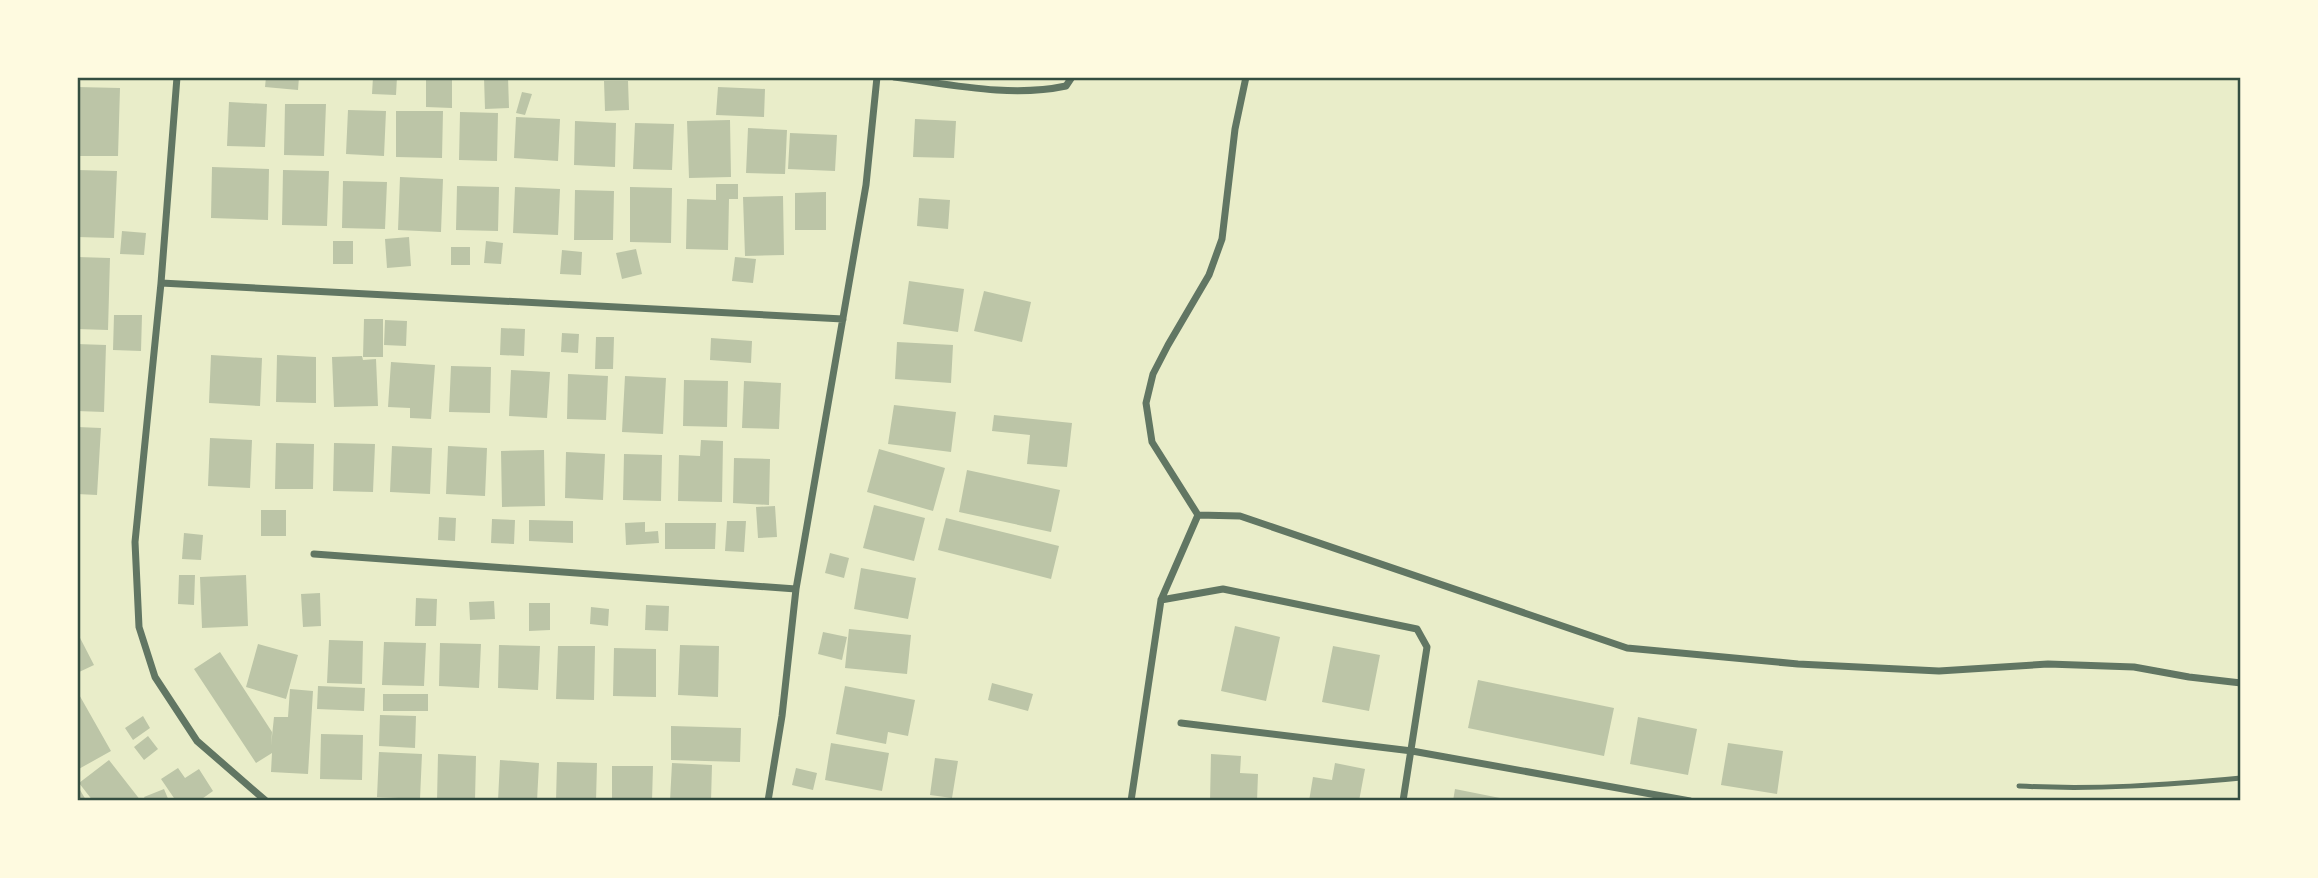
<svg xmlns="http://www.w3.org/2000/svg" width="2318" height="878" font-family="'Times New Roman',serif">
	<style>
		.building { fill: #bcc5a7 }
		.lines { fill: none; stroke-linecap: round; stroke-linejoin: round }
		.service { stroke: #617663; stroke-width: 5 }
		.minor { stroke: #617663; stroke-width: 7 }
		.neatline { fill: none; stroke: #344e41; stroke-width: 2.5 }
	</style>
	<rect width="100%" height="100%" fill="#e9edc9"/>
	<path class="building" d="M266,77H299L298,90L265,87Z
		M373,77H397L396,95L372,94Z
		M426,77H452V108L426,107Z
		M484,77H508L509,108L485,109Z
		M604,81H628L629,110L605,111Z
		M77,87L120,88L118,156H77Z
		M718,87L765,89L764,117L716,115Z
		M522,92L532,94L525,115L516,113Z
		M229,102L267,104L265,147L227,146Z
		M285,104H326L324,156L284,155Z
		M348,110L386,111L384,156L346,154Z
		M396,111H443L442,158L396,157Z
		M460,112L498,113L497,161L459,160Z
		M516,117L560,119L558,161L514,158Z
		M915,119L956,121L954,158L913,157Z
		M730,120L731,177L689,178L687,121Z
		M575,121L616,123L615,167L574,165Z
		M635,123L674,124L672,170L633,169Z
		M748,128L787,130L785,174L746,173Z
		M790,133L837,135L835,171L788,169Z
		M212,167L269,169L268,220L211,218Z
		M77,170L117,171L114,238L77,237Z
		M283,170L329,171L327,226L282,225Z
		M400,177L443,179L441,232L398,230Z
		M343,181L387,182L385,229L342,228Z
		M716,184H738V199H729L728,250L686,249L687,199L716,200Z
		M457,186L499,187L498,231L456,230Z
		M515,187L560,189L558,235L513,233Z
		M630,187L672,188L671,243L630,242Z
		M575,190L614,191L613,240H574Z
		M826,192V230H795V193Z
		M783,196L784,255L745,256L743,197Z
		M919,198L950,200L948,229L917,226Z
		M122,231L146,233L144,255L120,254Z
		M409,237L411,266L387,268L385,239Z
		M333,241H353V264H333Z
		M486,241L503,243L501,264L484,263Z
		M451,247H470V265H451Z
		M636,249L642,274L622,279L616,253Z
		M562,250L582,252L581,275L560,274Z
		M77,257L110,258L108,330L77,329Z
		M735,257L756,259L753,283L732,281Z
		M909,281L964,289L958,332L903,324Z
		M984,291L1031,302L1022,342L974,331Z
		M114,315H142L141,351L113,350Z
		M364,319H383V357H363Z
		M385,320L407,321L406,346L384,345Z
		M501,328L525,329L524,356L500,355Z
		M562,333L579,334L578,353L561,352Z
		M596,337H614L613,369H595Z
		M711,338L752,341L751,363L710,360Z
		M897,342L953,345L951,383L895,379Z
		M77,344L106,345L104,412L77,411Z
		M211,355L262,358L260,406L209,403Z
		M277,355L316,357V403L276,402Z
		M362,356L363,360L376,359L378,406L334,407L332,357Z
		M391,362L435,365L431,419L410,418V408L388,407Z
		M451,366L491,367L490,413L449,412Z
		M511,370L550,372L547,418L509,416Z
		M568,374L608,376L606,420L567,419Z
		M625,376L666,378L663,434L622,432Z
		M684,380L728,381L727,427L683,426Z
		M744,381L781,383L779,429L742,428Z
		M894,405L956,412L951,452L888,444Z
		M994,415L1072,423L1067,467L1027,464L1030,435L992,431Z
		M77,427L101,428L97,495L77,494Z
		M210,438L252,440L250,488L208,486Z
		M701,440L723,441L722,502L678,501L679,455L700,456Z
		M276,443L314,444L313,489H275Z
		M334,443L375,444L373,492L333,491Z
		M392,446L432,448L430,494L390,492Z
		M448,446L487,448L485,496L446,494Z
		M879,449L945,468L933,511L867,492Z
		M544,450L545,506L502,507L501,451Z
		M566,452L605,454L603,500L565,498Z
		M624,454L662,455L661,501L623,500Z
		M734,458L770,459L769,505L733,503Z
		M967,470L1060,490L1051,532L959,512Z
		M874,505L925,518L914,561L863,548Z
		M775,506L777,537L758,538L756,507Z
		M261,510H286V536H261Z
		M439,517L456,518L455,541L438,540Z
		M946,518L1059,546L1051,579L938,550Z
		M492,519L515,520L514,544L491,543Z
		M529,520L573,521V543L529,541Z
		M727,521H746L744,552L725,551Z
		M645,522V532L658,531L659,543L626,545L625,523Z
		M665,523H716L715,549H665Z
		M184,533L203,535L201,560L182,559Z
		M830,553L849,558L844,578L825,573Z
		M861,568L916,578L908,619L854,609Z
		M179,575H195L194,605L178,604Z
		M246,575L248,626L202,628L200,577Z
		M320,593L321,626L303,627L301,594Z
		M416,598L437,599L436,626H415Z
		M494,601L495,619L470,620L469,602Z
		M529,603H550V630L529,631Z
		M646,605L669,606L668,631L645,630Z
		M591,607L609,609L608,626L590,624Z
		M1235,626L1280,637L1266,701L1221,691Z
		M849,629L911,635L907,674L845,668Z
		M77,632L94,665L77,673Z
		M823,632L847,637L842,660L818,654Z
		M329,640L363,641L362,684L327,683Z
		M384,642L426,643L424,686L382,685Z
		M440,643L481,644L479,688L439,686Z
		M258,644L298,655L286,699L246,687Z
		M499,645L540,646L538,690L498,688Z
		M680,645L719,646L718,697L678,695Z
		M558,646H595L594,700L556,699Z
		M1333,646L1380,655L1369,711L1322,702Z
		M614,648L656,649V697L613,696Z
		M220,652L272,732L271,746L274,717H288L290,689L313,691L308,774L271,772L272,753L256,763L194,669Z
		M1478,680L1614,708L1604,756L1468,728Z
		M992,683L1033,694L1028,711L988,700Z
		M318,686L365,688L364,711L317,709Z
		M845,686L915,700L908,736L888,732L886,744L836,734Z
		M77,691L111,751L77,770Z
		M383,694H428V711H383Z
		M380,715L416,716L415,748L379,746Z
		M143,716L150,728L133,740L125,728Z
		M1638,717L1697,729L1688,775L1630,764Z
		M671,726L741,728L740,762L671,760Z
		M321,734L363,735L362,780L320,779Z
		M148,736L158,749L144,760L134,747Z
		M831,743L889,753L882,791L825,780Z
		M1728,743L1783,751L1777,794L1721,785Z
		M379,752L422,754L420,799L377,797Z
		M438,754L476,756L475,801H437Z
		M1211,754L1241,756L1240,773L1258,774L1257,801H1210Z
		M935,758L958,761L952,798L930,795Z
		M109,760L141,801H93L79,783Z
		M500,760L539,763L537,801H498Z
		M557,762L597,763L596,801H556Z
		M672,763L712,765L711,801H670Z
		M1335,763L1365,769L1359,801H1309L1313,777L1332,780Z
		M612,766H653L652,801H612Z
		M178,768L185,778L199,769L213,791L199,801H176L161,779Z
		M796,768L817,773L813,790L792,785Z
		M77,785L86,800L85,801H77Z
		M164,789L169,801H146L144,797Z
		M1455,789L1510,800V801H1453Z"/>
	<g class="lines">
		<path class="service" d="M2019,786C2094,790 2167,785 2241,778"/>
		<path class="minor" d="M177,77L161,283L135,542L139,627L155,677L197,741L266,801
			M894,77C949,84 1010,98 1066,86L1072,77
			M161,283L843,319
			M1198,515L1152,442L1146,403L1153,374L1168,345L1209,275L1222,239L1235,129L1246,77
			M314,554L796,589
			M1161,600L1223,589L1417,629L1427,647L1403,801
			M1181,723L1412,751L1690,801
			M768,801L782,716L796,589L866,185L877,77
			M1131,801L1161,600L1198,515L1240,516L1627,648L1798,664L1939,671L2048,664L2134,667L2189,677L2241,683"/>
	</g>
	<rect width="2318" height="878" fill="none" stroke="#fefae0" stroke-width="158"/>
	<rect x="79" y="79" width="2160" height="720" class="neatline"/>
</svg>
